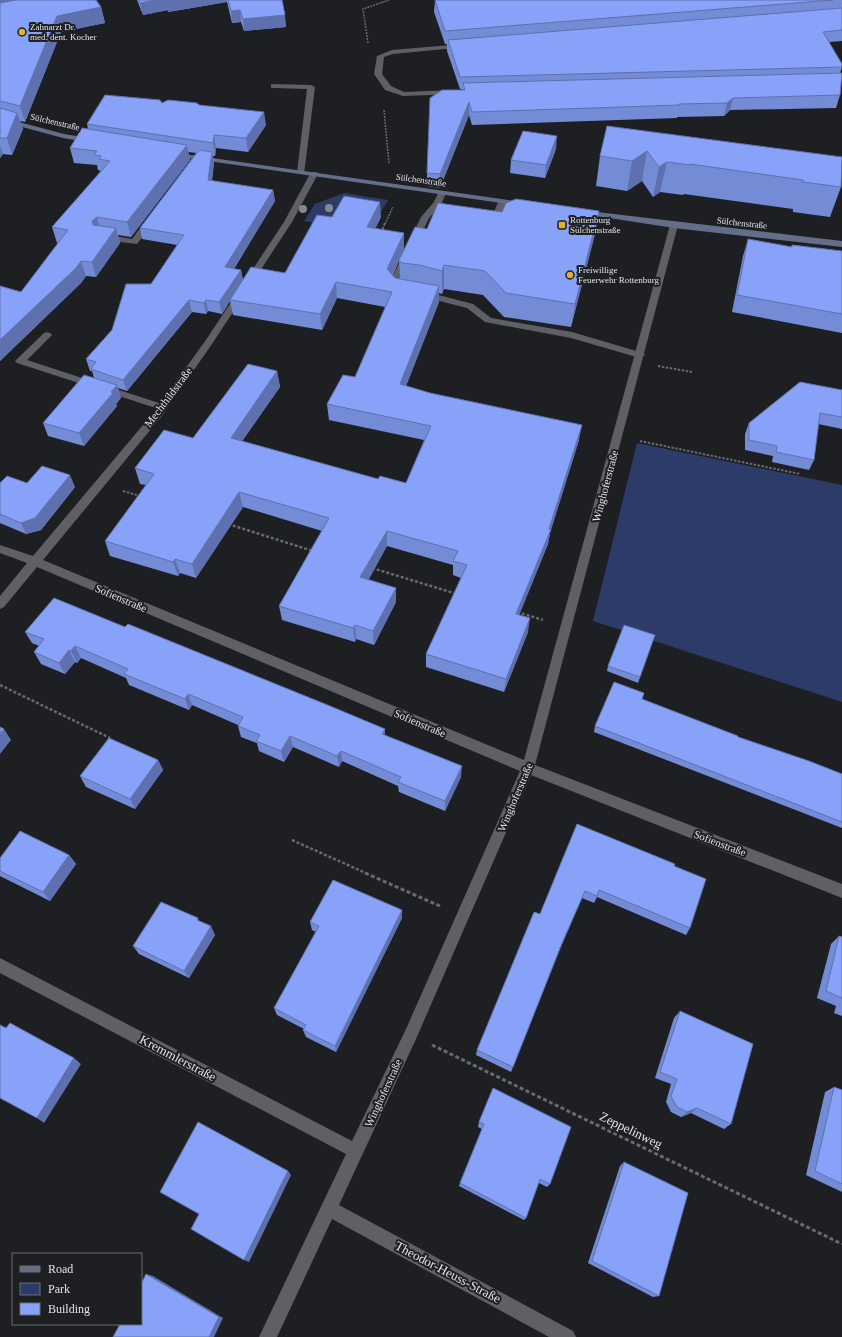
<svg xmlns="http://www.w3.org/2000/svg" width="842" height="1337" font-family="Georgia,serif">
	<style>
		.green { fill: #2d3b69 }
		.lines { fill: none; stroke-linecap: round; stroke-linejoin: round }
		.path-far3 { stroke: #686a6e; stroke-width: 1.5; stroke-dasharray: 2 1; stroke-linecap: butt }
		.path-far2 { stroke: #686a6e; stroke-width: 2; stroke-dasharray: 2.5 1.5; stroke-linecap: butt }
		.path-far1 { stroke: #686a6e; stroke-width: 2.5; stroke-dasharray: 3 2; stroke-linecap: butt }
		.path { stroke: #686a6e; stroke-width: 3; stroke-dasharray: 4 2.5; stroke-linecap: butt }
		.service { fill: #5e6065; fill-rule: evenodd }
		.minor { fill: #5e6065; fill-rule: evenodd }
		.secondary { fill: #656e89; fill-rule: evenodd }
		.tree { fill: #828896 }
		.wall { fill: #748bd5 }
		.shaded-wall { fill: #5e71ae }
		.building { fill: #87a2f8; stroke: #5e71ae }
		.poi-dot { fill: #dbb233; stroke: #1d1f23; stroke-width: 1.5 }
		.labels { text-anchor: middle; dominant-baseline: central; stroke-width: 4; stroke-linejoin: round; paint-order: stroke }
		.far-poi-label { font-size: 9px; fill: #e2e4e7; stroke: #1d1f23; text-anchor: start }
		.far-street-label { font-size: 9px; fill: #e2e4e7; stroke: #1d1f23 }
		.street-label { font-size: 11px; fill: #e2e4e7; stroke: #1d1f23 }
		.near-street-label { font-size: 13px; fill: #e2e4e7; stroke: #1d1f23 }
	</style>
	<rect width="100%" height="100%" fill="#1d1f23"/>
	<path class="green" d="M344,193L388,200L380,214L332,226L304,221L315,204Z
		M637,443L842,485V702L593,621Z"/>
	<g class="lines">
		<path class="path-far3" d="M368,43L363,9L389,0
			M384,110L389,164
			M385,224L393,207"/>
		<path class="path-far2" d="M381,233L385,223
			M658,366L692,372
			M640,441L800,474
			M123,491L140,496"/>
		<path class="path-far1" d="M228,524L313,551
			M372,568L457,594
			M517,612L543,620
			M0,685L110,738
			M292,840L368,874"/>
		<path class="path" d="M365,873L440,906
			M432,1045L842,1244"/>
		<path class="service" d="M271,84L311,85L315,87L304,174H301L297,172L307,89L274,88H271Z
			M439,191H445L446,193L441,205L429,218L398,284L403,290L402,292H396L389,284L421,217L434,202Z
			M499,200H505L506,202C503,212 501,227 487,225L486,223L491,219Z
			M150,218L154,221L137,244L104,240L100,237L104,234L132,239L147,219Z
			M423,291L473,304L491,318L572,332L643,353L645,355L640,358L571,338L485,322L467,308L420,296L419,294Z
			M47,332L50,333L52,335L27,360L165,405L167,407L165,409H159L17,363L15,361L17,359L44,333Z"/>
		<path class="minor" d="M463,44L466,46L465,47L393,54L384,57L382,74L391,86L404,92L455,90L459,92L458,94L403,96L385,90L374,74L377,56L392,50Z
			M311,172H317L318,174L292,222L212,344L161,417L43,560L524,760L670,225L671,223H677L678,225L535,765L842,884V898L531,775L416,1039L339,1205L573,1331L576,1337H549L332,1219L277,1337H259L346,1154L0,973V958L352,1141L406,1029L520,771L37,567L4,607L0,609V596L27,563L0,553V545L33,556L153,413L206,340L284,222Z"/>
		<path class="secondary" d="M0,117L64,134L95,139L96,141L92,143L63,138L0,121Z
			M170,152L523,202L527,204L523,206L173,156L169,154Z
			M580,210L842,241V247L674,228L583,214H580L579,212Z"/>
	</g>
	<g class="tree">
		<circle cx="329" cy="208" r="4"/>
		<circle cx="303" cy="209" r="4"/>
	</g>
	<path class="wall" d="M0,0L101,7L105,23L61,32L25,122L20,121L23,129L12,155L3,154L0,158Z
		M137,0H282L286,27L244,31L241,22L232,23L227,2L168,12V10L143,15Z
		M435,0H842V41L829,42L842,67L840,73V95L836,108L730,110L724,116L677,117V118L472,125L469,115L440,188L427,186V173L462,90V89H460L447,51V44H445L434,12Z
		M162,103L199,105L266,125L248,152L216,148L215,156H213L214,163L212,181L273,190L275,201L234,269L241,270L243,280L285,273L332,217H381L375,229L404,249L393,275L395,278H400L399,260L427,229L502,212L599,211L595,234L571,327L504,317L483,295L444,289L442,294L439,293V302L406,386L579,440L550,533L548,544L519,615L528,632L504,692L426,667V654L461,578L453,575V565L387,546L368,580L396,588V602L374,645L356,639L355,642L282,620L279,606L322,531L243,507L196,578L180,573L178,576L110,556L105,541L146,485L140,484L135,468L193,438L277,371L280,387L242,441L378,479L406,483L424,440L329,420L327,404L355,377L385,307L337,298L322,330L233,315L230,301L222,314L208,311L206,314L192,312L127,391L118,388L121,398L116,404L117,406L84,446L48,436L43,423L94,378L92,371H90L86,359L112,330L151,284L177,245L142,239L140,228L196,153L188,152L190,160L131,237L118,235L120,243L96,277L86,276L81,283L0,361V286L21,292L58,243H57L52,227L101,171L98,170L97,165L74,163L70,148L88,129L87,124Z
		M607,126L841,187L830,217L793,212V209L684,194L683,195L660,192L653,197L642,181L627,191L596,186L600,156Z
		M556,149L545,178L510,173L511,160Z
		M748,239L791,247L792,245L842,251V333L732,312L743,256Z
		M842,390V429L818,424L814,460L809,470L772,462L773,456L745,450V434L749,423Z
		M0,483H27L75,487L41,530L26,534L0,523Z
		M125,627L385,729V735L461,777L445,811L399,792L398,786L342,761L339,767L293,747L284,762L259,751L257,743L241,737L238,726V725L192,705L189,710L129,685L126,678L81,658L77,663L75,662L65,674L41,664L34,652L39,646L32,643L25,632Z
		M655,635L638,683L607,671L608,666Z
		M642,699L738,737L842,774V828L594,732L595,726Z
		M158,760L163,770L135,809L86,787L80,776Z
		M577,824L674,866L690,928L686,935L597,897L594,903L582,898L560,949L511,1072L476,1055L477,1050L540,914Z
		M69,855L76,864L50,901L0,876V858Z
		M402,910V918L336,1052L306,1037L303,1030L304,1029L277,1015L274,1008L316,932L312,930L310,922Z
		M198,918L199,921L215,935L189,978L139,954L133,946Z
		M839,936L842,937V1016L834,1013L836,1006L817,998L831,944Z
		M680,1011L731,1124L724,1129L691,1113L681,1117L671,1112L666,1102L671,1084L655,1078L674,1018Z
		M834,1087L842,1090V1192L806,1175L825,1092Z
		M493,1088L550,1184L547,1187L539,1183L526,1218L524,1220L459,1186L460,1183L482,1129L478,1127L479,1122Z
		M624,1162L659,1296L653,1297L588,1263L620,1166Z"/>
	<path class="shaded-wall" d="M0,0H66L0,12Z
		M155,0H166L168,10L143,15L140,3Z
		M166,0H226L227,2L168,12Z
		M101,7L105,23L61,32L25,122L20,106L57,16Z
		M240,10L241,22L232,23L231,11Z
		M285,15L286,27L244,31L243,19Z
		M733,98L730,110L724,116L727,103Z
		M469,102V115L440,188V174Z
		M264,112L266,125L248,152L246,138Z
		M17,113L23,129L12,155L7,138Z
		M214,135L216,148L215,156L213,143Z
		M557,136L556,149L545,178L546,165Z
		M0,145L3,154L0,158Z
		M187,145L190,160L131,237L127,222Z
		M647,151L642,181L627,191L632,161Z
		M212,152L214,163L210,192L208,180Z
		M667,162L660,192L653,197L659,167Z
		M273,190L275,201L227,279L225,267Z
		M380,202L381,217L368,243L367,227Z
		M599,211L595,234L571,327L575,304Z
		M97,217L101,233L96,236L92,221Z
		M116,228L120,243L96,277L92,262Z
		M404,233V249L388,285L387,269Z
		M81,261L86,276L81,283L0,361V340Z
		M444,265V289L442,294V271Z
		M241,270L243,281L230,300V301L222,314L219,302Z
		M336,282L337,298L322,330L320,314Z
		M439,286V302L401,399L400,384Z
		M189,300L192,312L127,391L123,380Z
		M206,300L208,311L206,314L204,303Z
		M277,371L280,387L234,453L231,438Z
		M117,385L121,398L116,404L117,406L84,446L79,433Z
		M582,425L579,440L550,533L548,544L514,628L516,614L549,529Z
		M70,475L75,487L41,530L26,534L21,523Z
		M239,492L243,507L196,578L192,564Z
		M387,531V546L362,592L360,577Z
		M175,559L180,573L178,576L173,562Z
		M396,588V602L374,645L373,631Z
		M530,618L528,632L504,692L506,679Z
		M355,625L356,639L355,642L353,628Z
		M75,646L81,658L77,663L71,651Z
		M69,650L75,662L65,674L59,663Z
		M188,694L192,705L189,710L185,699Z
		M4,729L11,740L0,754V734Z
		M385,729V740L382,734Z
		M290,736L293,747L284,762L281,751Z
		M341,751L342,761L339,767L337,756Z
		M158,760L163,770L135,809L130,799Z
		M462,766L461,777L445,811V801Z
		M69,855L76,864L50,901L43,892Z
		M585,891L560,949L511,1072L562,943Z
		M402,910V918L336,1052L335,1046Z
		M211,926L215,935L189,978L184,971Z
		M74,1058L81,1064L44,1123L37,1118Z
		M697,1108L691,1113L681,1117L687,1112Z
		M288,1171L291,1175L249,1262L244,1260Z
		M146,1274L153,1276L223,1318L214,1337H209Z"/>
	<path class="building" d="M16,0H96L101,7L57,16L20,106L0,101V3Z
		M139,0H155L140,3Z
		M228,0H282L285,15L243,19L240,10L231,11Z
		M435,0H833L445,31Z
		M842,8V30L823,32L842,64V67L460,77L448,40Z
		M842,73L840,95L733,98L727,103L679,104L680,105L472,112L469,102L440,174L427,173L430,98L442,90H465L463,83Z
		M105,95L160,100L162,103L168,100L197,103L199,105L264,112L246,138L214,135L213,143L87,124Z
		M0,108L17,113L7,138H0Z
		M607,126L842,157L841,187L803,182V180L690,164V165L667,162L659,167L647,151L632,161L600,156Z
		M82,128L187,145L127,222L97,217L92,221L93,225L116,228L92,262L81,261L76,268L0,340V286L21,292L68,230L52,227L110,161L99,159L101,156L94,155L97,151L70,148Z
		M523,131L557,136L546,165L511,160Z
		M199,150L212,152L208,180L273,190L225,267L241,270L219,302L206,300L204,303L189,300L123,380L91,369L96,362L86,359L112,330L126,284H151L184,235L140,228Z
		M344,196L380,202L367,227L404,233L387,269L395,278L439,286L400,384L430,393L582,425L549,529H551L516,614L530,618L506,679L426,654L467,565L453,561L458,551L387,531L360,577L396,588L373,631L355,625L353,628L279,606L329,518L239,492L192,564L175,559L173,562L105,541L154,474L135,468L164,430L193,438L248,364L277,371L231,438L378,479L380,476L406,483L431,426L327,404L343,375L355,377L392,292L336,282L320,314L230,300L251,267L285,273L317,215L332,217Z
		M516,199L599,211L575,304L506,293L485,271L444,265L442,271L420,265L402,263L399,260L415,227L427,229L438,203L502,212L506,203Z
		M748,239L792,247V245L842,251V314L737,295Z
		M84,375L117,385L111,392L113,393L79,433L43,423Z
		M800,382L842,390V417L820,413L814,460L776,452L777,446L749,440V423Z
		M42,466L70,475L35,518L21,523L0,514V483L7,476L27,483Z
		M54,598L125,627L128,624L330,706L385,729L382,734L462,766L445,801L398,782L401,777L341,751L337,756L290,736L281,751L256,741L260,735L238,726L243,717L188,694L185,699L124,674L128,669L75,646L71,651L69,650L59,663L34,652L44,639L25,632Z
		M624,625L655,635L640,677L608,666Z
		M614,682L644,693L642,699L738,736V737L809,761L842,774V822L595,726Z
		M0,727L4,729L0,734Z
		M109,738L158,760L130,799L80,776Z
		M577,824L675,864L674,866L706,879L690,928L599,890L597,896L585,891L562,943L513,1067L477,1050L534,912L540,914Z
		M20,831L69,855L43,892L0,871V858Z
		M333,880L402,910L335,1046L303,1030L306,1025L274,1008L319,926L310,922Z
		M161,902L198,918L197,920L211,926L184,971L133,946Z
		M839,936L842,937V998L826,991Z
		M680,1011L753,1044L731,1124L697,1108L687,1112L677,1107L671,1096L677,1079L660,1072Z
		M10,1023L74,1058L37,1118L0,1098V1025L6,1028Z
		M834,1087L842,1090V1184L815,1171Z
		M493,1088L571,1127L550,1184L540,1179L526,1218L460,1183L484,1124L479,1122Z
		M198,1122L288,1171L244,1260L191,1229L199,1214L160,1192Z
		M624,1162L688,1193L659,1296L592,1261Z
		M146,1274L219,1317L209,1337H113L120,1324H141V1284Z"/>
	<g class="poi-dot">
		<circle cx="22" cy="32" r="4"/>
		<rect x="558" y="221" width="8" height="8" rx="2"/>
		<circle cx="570" cy="275" r="4"/>
	</g>
	<g class="labels">
		<g class="far-poi-label">
			<text x="30" y="27">Zahnarzt Dr.<tspan x="30" dy="10">med. dent. Kocher</tspan></text>
			<text x="570" y="220">Rottenburg<tspan x="570" dy="10">Sülchenstraße</tspan></text>
			<text x="578" y="270">Freiwillige<tspan x="578" dy="10">Feuerwehr Rottenburg</tspan></text>
		</g>
		<g class="far-street-label">
			<text transform="translate(55 122) rotate(13)">Sülchenstraße</text>
			<text transform="translate(421 180) rotate(8)">Sülchenstraße</text>
			<text transform="translate(742 223) rotate(6)">Sülchenstraße</text>
		</g>
		<g class="street-label">
			<text transform="translate(168 397) rotate(-53)">Mechthildstraße</text>
			<text transform="translate(605 486) rotate(-75)">Winghoferstraße</text>
			<text transform="translate(121 598) rotate(23)">Sofienstraße</text>
			<text transform="translate(420 723) rotate(23)">Sofienstraße</text>
			<text transform="translate(515 797) rotate(-67)">Winghoferstraße</text>
			<text transform="translate(720 843) rotate(21)">Sofienstraße</text>
			<text transform="translate(383 1093) rotate(-65)">Winghoferstraße</text>
		</g>
		<g class="near-street-label">
			<text transform="translate(178 1058) rotate(28)">Kremmlerstraße</text>
			<text transform="translate(631 1130) rotate(26)">Zeppelinweg</text>
			<text transform="translate(448 1272) rotate(28)">Theodor-Heuss-Straße</text>
		</g>
	</g>
	<rect x="12" y="1253" width="130" height="72" fill="#1d1f23" stroke="#6c6e71"/>
	<rect x="20" y="1266" width="20" height="6" fill="#656e89" stroke="#6c6e71"/>
	<text x="48" y="1273" font-size="12" fill="#e2e4e7">Road</text>
	<rect x="20" y="1283" width="20" height="12" fill="#2d3b69" stroke="#6c6e71"/>
	<text x="48" y="1293" font-size="12" fill="#e2e4e7">Park</text>
	<rect x="20" y="1303" width="20" height="12" fill="#87a2f8" stroke="#6c6e71"/>
	<text x="48" y="1313" font-size="12" fill="#e2e4e7">Building</text>
</svg>
